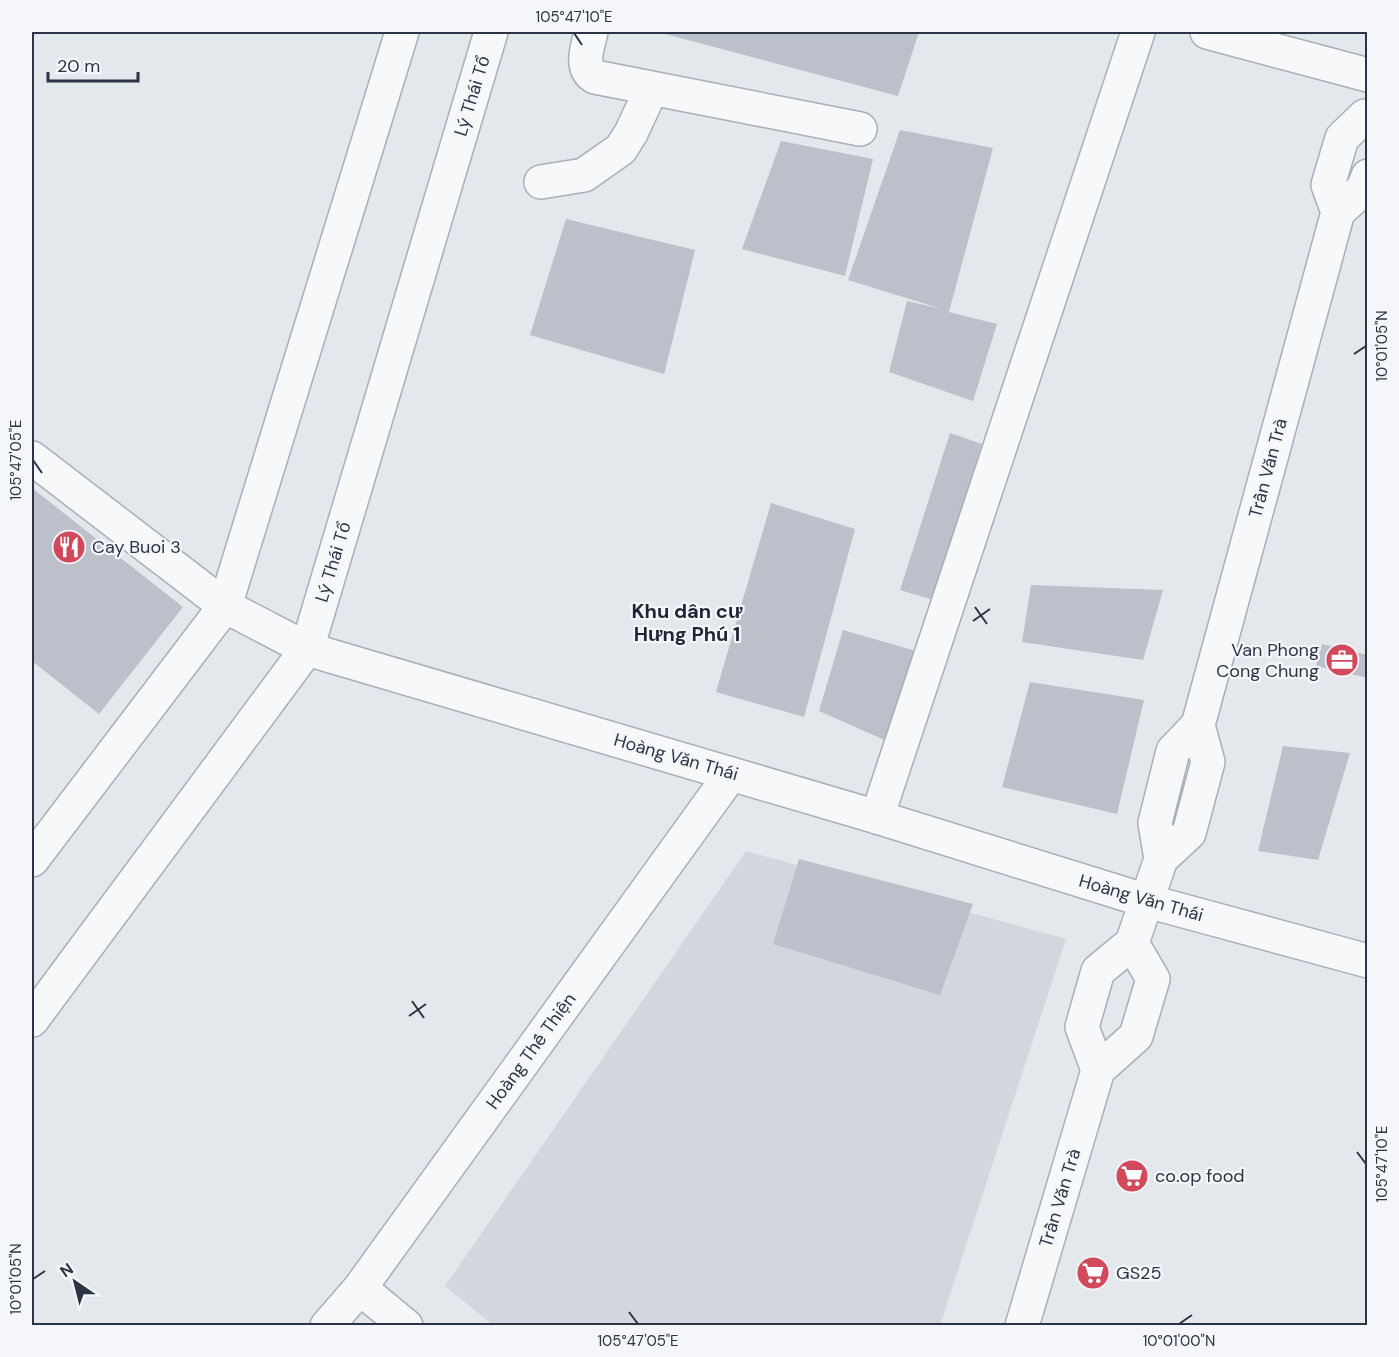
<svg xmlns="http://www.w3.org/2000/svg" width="1399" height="1357" font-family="'DM Sans',sans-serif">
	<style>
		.built { fill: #d2d6de }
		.building { fill: #bbc0ca }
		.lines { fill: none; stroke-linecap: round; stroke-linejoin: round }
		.minor-casing { stroke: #a9aeb7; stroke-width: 36 }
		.tertiary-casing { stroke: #a9aeb7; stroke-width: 36 }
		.minor { stroke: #f7f8fa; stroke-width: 33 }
		.tertiary { stroke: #f7f8fa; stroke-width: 33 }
		.ticks { fill: none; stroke: #2b3445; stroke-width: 2 }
		.labels { text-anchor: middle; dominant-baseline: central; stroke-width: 4.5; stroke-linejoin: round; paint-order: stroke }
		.street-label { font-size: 18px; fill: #2b3445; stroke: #f4f6f9 }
		.poi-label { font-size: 18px; fill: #2b3445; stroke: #f4f6f9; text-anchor: start }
		.neighbourhood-label { font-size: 20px; font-weight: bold; fill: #1d2536; stroke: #f4f6f9 }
		.neatline { fill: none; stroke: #2b3445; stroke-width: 2 }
		.ticks-label { font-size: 15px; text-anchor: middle; fill: #2b3445 }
	</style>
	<rect width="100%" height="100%" fill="#e4e7ec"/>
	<path class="built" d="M746,851L1066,939L940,1325H493L445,1286Z"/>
	<path class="building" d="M658,32H919L898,96Z
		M900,130L993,148L949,312L997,324L973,401L889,372L907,301L942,309L848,280Z
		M781,141L873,159L845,276L742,249Z
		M566,219L695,250L664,374L530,335Z
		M950,433L982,444L933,600L900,590Z
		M32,488L183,607L99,714L32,661Z
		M771,503L855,529L804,717L716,692Z
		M1031,585L1163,590L1143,660L1022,642Z
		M843,630L916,651L889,742L819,711Z
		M1322,644L1368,655V678L1316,666Z
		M1030,682L1144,700L1117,814L1002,787Z
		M1283,746L1350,753L1318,860L1258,851Z
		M799,859L973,904L940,995L773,944Z"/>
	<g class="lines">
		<defs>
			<path id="minor" d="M591,32C588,46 579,68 595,77L860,129
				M1207,32L1368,75
				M541,182L584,175L621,149L631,133L652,88
				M877,817L1138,32
				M360,1288L406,1326
				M327,1326L360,1288L731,774"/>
			<path id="tertiary" d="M1338,212L1328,185L1342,138L1365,116
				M32,458L225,606L307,649L877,817L1147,901L1368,961
				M1161,859L1189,833L1208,762L1198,725
				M32,860L225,606L402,32
				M1132,943L1161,859L1155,823L1173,751L1198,725L1338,212L1363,189L1368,176
				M32,1020L307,649L491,32
				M1098,1070L1082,1027L1098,971L1132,943
				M1022,1326L1098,1070L1136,1036L1153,979L1132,943"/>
		</defs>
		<use href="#minor" class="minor-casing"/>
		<use href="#tertiary" class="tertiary-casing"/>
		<use href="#minor" class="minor"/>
		<use href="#tertiary" class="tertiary"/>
	</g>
	<path class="ticks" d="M574,33L582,45M1354,354L1366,346M33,460L42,473M975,607L987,624M973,621L990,609M412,1001L424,1018M409,1016L426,1004M1357,1152L1366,1164M33,1279L45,1271M629,1312L638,1324M1179,1324L1192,1315"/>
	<defs>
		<symbol id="restaurant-disc" viewBox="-11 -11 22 22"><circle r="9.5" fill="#d1495b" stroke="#f4f6f9"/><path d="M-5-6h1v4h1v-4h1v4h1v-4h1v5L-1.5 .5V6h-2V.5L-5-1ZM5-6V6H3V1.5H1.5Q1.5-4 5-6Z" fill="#fff"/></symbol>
		<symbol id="office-disc" viewBox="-11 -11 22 22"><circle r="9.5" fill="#d1495b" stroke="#f4f6f9"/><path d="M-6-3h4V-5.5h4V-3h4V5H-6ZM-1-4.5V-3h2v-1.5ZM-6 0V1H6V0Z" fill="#fff"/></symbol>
		<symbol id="supermarket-disc" viewBox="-11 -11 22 22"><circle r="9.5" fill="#d1495b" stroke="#f4f6f9"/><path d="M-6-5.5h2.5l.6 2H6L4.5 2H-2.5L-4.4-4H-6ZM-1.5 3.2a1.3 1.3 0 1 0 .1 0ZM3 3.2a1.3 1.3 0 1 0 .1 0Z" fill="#fff"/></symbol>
	</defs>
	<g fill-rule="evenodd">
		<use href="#restaurant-disc" x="50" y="528" width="38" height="38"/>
		<use href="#office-disc" x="1323" y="641" width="38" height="38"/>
		<use href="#supermarket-disc" x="1113" y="1157" width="38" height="38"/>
		<use href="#supermarket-disc" x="1074" y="1254" width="38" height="38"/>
	</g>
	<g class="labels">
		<g class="street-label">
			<text transform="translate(472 96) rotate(-73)">Lý Thái Tổ</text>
			<text transform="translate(1268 468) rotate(-75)">Trần Văn Trà</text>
			<text transform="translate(333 562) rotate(-73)">Lý Thái Tổ</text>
			<text transform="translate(676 757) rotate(16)">Hoàng Văn Thái</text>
			<text transform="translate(1141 898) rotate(16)">Hoàng Văn Thái</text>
			<text transform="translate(531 1051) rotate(-54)">Hoàng Thế Thiện</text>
			<text transform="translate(1060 1198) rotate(-73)">Trần Văn Trà</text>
		</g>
		<g class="poi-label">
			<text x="92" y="547">Cay Buoi 3</text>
			<text x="1319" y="650" text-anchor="end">Van Phong<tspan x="1319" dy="21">Cong Chung</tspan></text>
			<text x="1155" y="1176">co.op food</text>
			<text x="1116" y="1273">GS25</text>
		</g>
		<g class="neighbourhood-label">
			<text x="687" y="611">Khu dân cư<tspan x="687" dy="23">Hưng Phú 1</tspan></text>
		</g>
	</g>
	<rect width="1399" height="1357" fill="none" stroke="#f4f6f9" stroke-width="66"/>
	<g transform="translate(75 1282) rotate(325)" stroke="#f4f6f9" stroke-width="4.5" paint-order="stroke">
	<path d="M0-4.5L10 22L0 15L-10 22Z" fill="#2b3445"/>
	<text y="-9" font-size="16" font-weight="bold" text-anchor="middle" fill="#2b3445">N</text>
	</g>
	<path d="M48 72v9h90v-9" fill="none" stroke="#2b3445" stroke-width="3"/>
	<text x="57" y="72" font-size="18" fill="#2b3445" stroke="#f4f6f9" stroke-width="4.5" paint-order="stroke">20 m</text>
	<rect x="33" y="33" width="1333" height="1291" class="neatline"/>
	<g class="ticks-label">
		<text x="574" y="22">105°47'10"E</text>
		<text transform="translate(1382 346) rotate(-90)" y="5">10°01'05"N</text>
		<text transform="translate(16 460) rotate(-90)" y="5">105°47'05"E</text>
		<text transform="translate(1382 1164) rotate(-90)" y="5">105°47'10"E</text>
		<text transform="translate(16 1279) rotate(-90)" y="5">10°01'05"N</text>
		<text x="638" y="1346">105°47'05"E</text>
		<text x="1179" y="1346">10°01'00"N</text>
	</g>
</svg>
